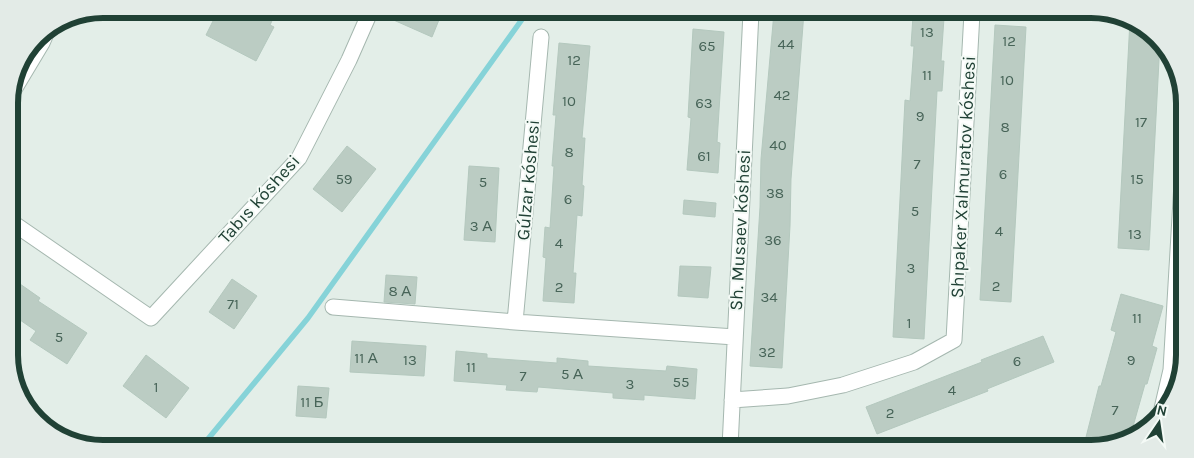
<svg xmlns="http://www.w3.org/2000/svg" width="1194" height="458" font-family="Karla,sans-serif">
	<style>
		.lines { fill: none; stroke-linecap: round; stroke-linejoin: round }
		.stream { stroke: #86d3d8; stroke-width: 5.5 }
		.building { fill: #bbccc3; stroke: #b4c8be }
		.minor-casing { stroke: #a5b7af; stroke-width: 17 }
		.minor { stroke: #fff; stroke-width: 15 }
		.labels { text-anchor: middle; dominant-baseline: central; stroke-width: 4; stroke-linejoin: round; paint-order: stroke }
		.number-label { font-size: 15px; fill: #476458 }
		.street-label { font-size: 18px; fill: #204135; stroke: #f4faf6 }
		.rim { fill: none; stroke: #204135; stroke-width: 6 }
	</style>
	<rect width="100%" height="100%" fill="#e3eee8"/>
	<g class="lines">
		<path class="stream" d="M203,445L308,318L528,11"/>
	</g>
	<path class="building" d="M219,9L277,10L270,25L274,27L256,61L206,35Z
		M380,10H443L432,37L380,14Z
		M774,12H804L791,179L790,226L782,368L750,366L760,207L761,159Z
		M913,16L944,18L941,61H944L942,91H937L924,339L893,337L905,100L910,101L914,46H911Z
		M1130,20L1160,41L1149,250L1118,248Z
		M995,25L1026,27L1011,302L980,300Z
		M693,29L724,32L717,142L720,143L718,173L687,170L691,118L688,117Z
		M559,43L590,46L582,138H585L582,185L584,186L582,216L577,215L573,273H576L574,303L543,301L546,258L543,257L545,227L550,228L554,166H552L556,115H553Z
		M347,146L376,169L342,212L313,189Z
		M469,166L499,168L495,242L464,240Z
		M684,200L716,203L715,217L683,214Z
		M680,266L711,267L708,298L678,296Z
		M386,275L417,277L415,304L384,302Z
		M10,277L40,298L38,301L87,333L67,364L30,340L36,331L10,313Z
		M232,279L257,296L234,329L209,312Z
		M1121,294L1163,306L1152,346L1157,348L1147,384H1145L1130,437L1098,449H1083L1099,386H1101L1116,332L1111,330Z
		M1043,336L1054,362L987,389L988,391L877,434L866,407L982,362L981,360Z
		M352,341L426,346L424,376L350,372Z
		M456,351L487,354V358L557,363V358L588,361V366L666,371L667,366L697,369L695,399L644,395V400L613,398V393L538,387L537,392L506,390L507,385L454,381Z
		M146,355L189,388L166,418L123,386Z
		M298,386L329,388L326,418L296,416Z"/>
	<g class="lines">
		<defs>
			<path id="minor" d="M9,98L42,43L48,29
				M10,221L151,318L299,158L349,60L371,10
				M333,307L515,322L735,337
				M515,322L541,37
				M732,400L788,396L843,385L914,362L954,340L972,13
				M1161,413L1171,370L1183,166
				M730,447L751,12"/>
		</defs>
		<use href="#minor" class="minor-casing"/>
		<use href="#minor" class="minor"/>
	</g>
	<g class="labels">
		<g class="number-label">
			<text x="927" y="32">13</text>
			<text x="1009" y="41">12</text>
			<text x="786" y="44">44</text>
			<text x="707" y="46">65</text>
			<text x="574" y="60">12</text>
			<text x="927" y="75">11</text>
			<text x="1007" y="80">10</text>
			<text x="782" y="95">42</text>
			<text x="569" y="101">10</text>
			<text x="704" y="103">63</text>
			<text x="920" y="116">9</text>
			<text x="1141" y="122">17</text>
			<text x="1005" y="127">8</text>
			<text x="778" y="145">40</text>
			<text x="569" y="152">8</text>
			<text x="704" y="156">61</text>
			<text x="917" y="164">7</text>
			<text x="1003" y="174">6</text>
			<text x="344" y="179">59</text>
			<text x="1137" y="179">15</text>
			<text x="483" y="182">5</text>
			<text x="775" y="193">38</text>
			<text x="568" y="199">6</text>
			<text x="915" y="211">5</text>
			<text x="481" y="226">3 А</text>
			<text x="999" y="231">4</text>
			<text x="1135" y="234">13</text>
			<text x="773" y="240">36</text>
			<text x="559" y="243">4</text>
			<text x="911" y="268">3</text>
			<text x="996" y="286">2</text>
			<text x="559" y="287">2</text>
			<text x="400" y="291">8 А</text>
			<text x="769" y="297">34</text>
			<text x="233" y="304">71</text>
			<text x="1137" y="318">11</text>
			<text x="909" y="323">1</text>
			<text x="59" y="337">5</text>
			<text x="767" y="352">32</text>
			<text x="366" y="358">11 А</text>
			<text x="410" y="360">13</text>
			<text x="1131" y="360">9</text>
			<text x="1017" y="361">6</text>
			<text x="471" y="367">11</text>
			<text x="572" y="374">5 А</text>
			<text x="523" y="376">7</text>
			<text x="681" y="382">55</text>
			<text x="630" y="384">3</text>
			<text x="156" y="387">1</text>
			<text x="952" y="390">4</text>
			<text x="312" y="402">11 Б</text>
			<text x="1115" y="410">7</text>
			<text x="890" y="413">2</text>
		</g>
		<g class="street-label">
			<text transform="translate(963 177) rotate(-87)">Shıpaker Xalmuratov kóshesi</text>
			<text transform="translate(528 180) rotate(-85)">Gúlzar kóshesi</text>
			<text transform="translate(259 199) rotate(-48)">Tabıs kóshesi</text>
			<text transform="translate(740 230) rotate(-87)">Sh. Musaev kóshesi</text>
		</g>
	</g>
	<path d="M0 0H1194V458H0ZM103 18H1091A85 85 0 0 1 1176 103V355A85 85 0 0 1 1091 440H103A85 85 0 0 1 18 355V103A85 85 0 0 1 103 18Z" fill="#e3ebe7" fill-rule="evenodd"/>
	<path class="rim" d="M103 18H1091A85 85 0 0 1 1176 103V355A85 85 0 0 1 1091 440H103A85 85 0 0 1 18 355V103A85 85 0 0 1 103 18Z"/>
	<g transform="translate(1159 423) rotate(13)" stroke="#f4faf6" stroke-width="4" paint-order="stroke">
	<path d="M0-4L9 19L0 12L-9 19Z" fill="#204135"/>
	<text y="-8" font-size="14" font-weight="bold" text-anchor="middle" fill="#204135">N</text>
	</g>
</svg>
